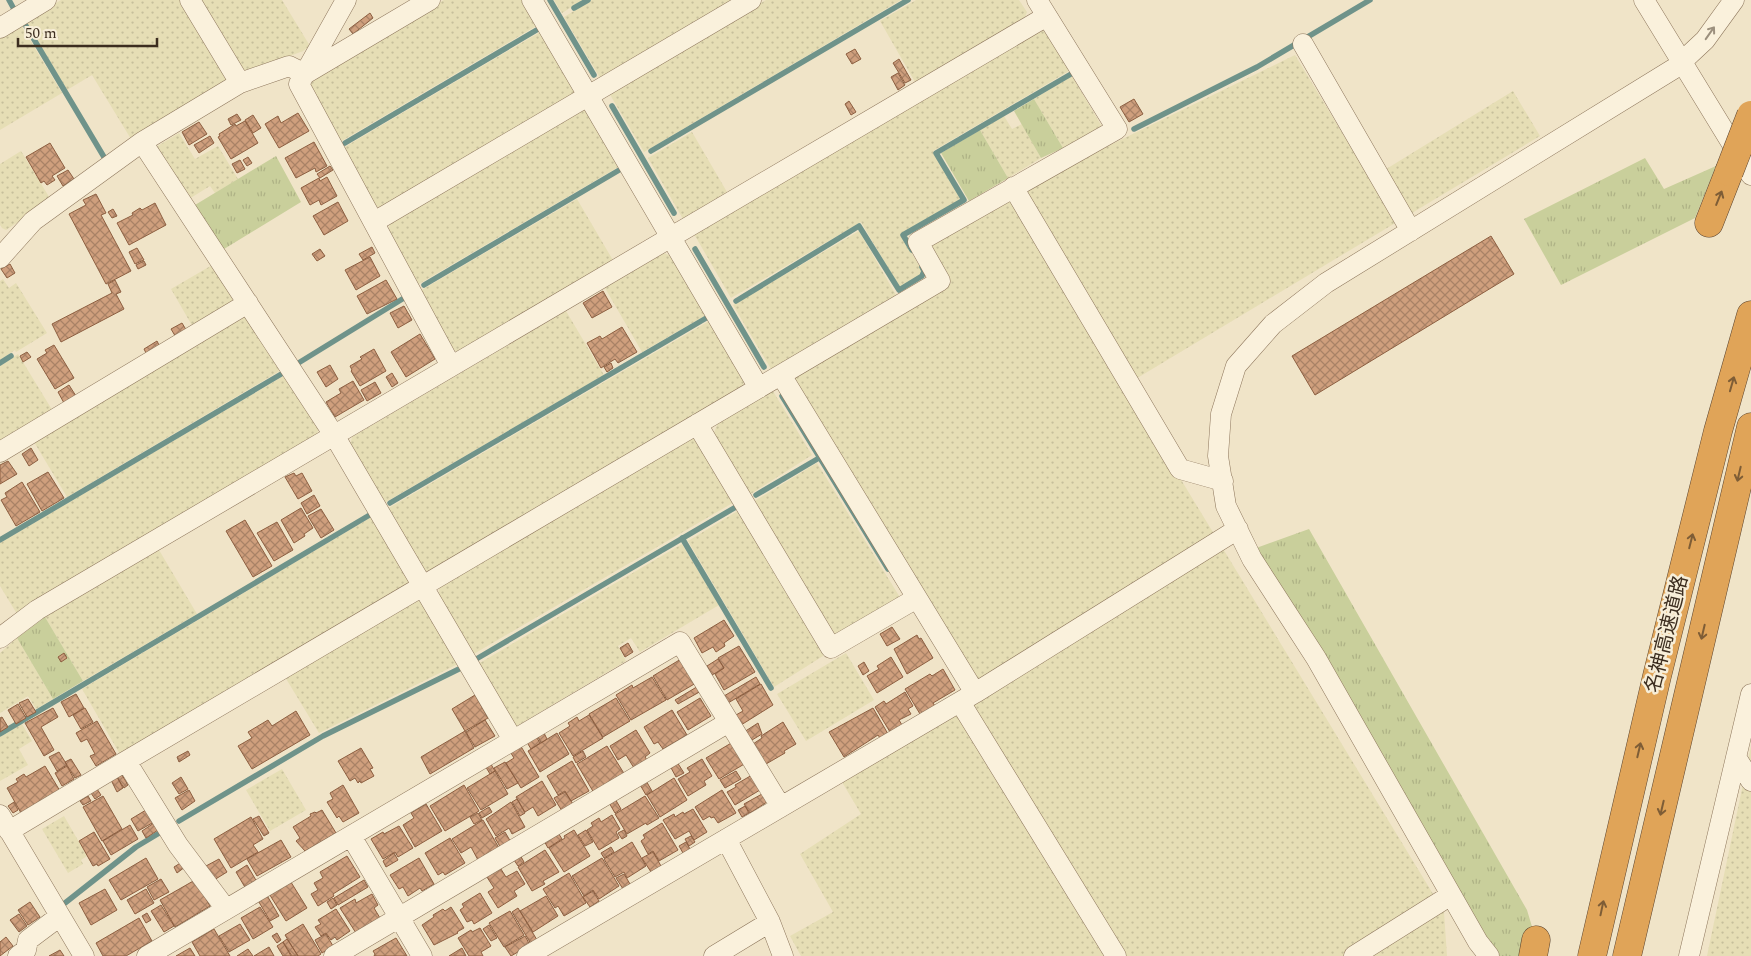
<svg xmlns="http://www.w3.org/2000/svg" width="1751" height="956" font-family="Spectral,'Noto Sans JP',serif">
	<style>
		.farmland { fill: url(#farmland-dots) }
		.grass { fill: url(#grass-tufts) }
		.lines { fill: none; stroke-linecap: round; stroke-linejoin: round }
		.stream { stroke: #6f938a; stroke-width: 5.5 }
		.building { fill: url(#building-cross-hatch); stroke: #8d5f41 }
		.minor-casing { stroke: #8d765c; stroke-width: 21 }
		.highway-casing { stroke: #5b4430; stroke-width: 29 }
		.minor { stroke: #faf1dc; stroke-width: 20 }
		.highway { stroke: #e0a458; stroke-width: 28 }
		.highway-bridge-casing { stroke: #5b4430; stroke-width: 29; stroke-linecap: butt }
		.highway-bridge { stroke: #e0a458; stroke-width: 28 }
		.oneway { stroke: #9c907e }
		.oneway2 { stroke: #7e5d36 }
		.labels { text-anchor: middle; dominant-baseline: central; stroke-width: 5; stroke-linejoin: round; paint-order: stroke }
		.street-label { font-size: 20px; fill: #3d2e20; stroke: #f7eed8 }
	</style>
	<defs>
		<pattern id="farmland-dots" width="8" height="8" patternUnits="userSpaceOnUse" patternTransform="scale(1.25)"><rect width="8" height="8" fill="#e6deb5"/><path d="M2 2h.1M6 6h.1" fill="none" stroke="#c6bf9b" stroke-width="1.8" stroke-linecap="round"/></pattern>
		<pattern id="grass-tufts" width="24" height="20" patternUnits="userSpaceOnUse" patternTransform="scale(1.25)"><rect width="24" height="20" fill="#c9cf9b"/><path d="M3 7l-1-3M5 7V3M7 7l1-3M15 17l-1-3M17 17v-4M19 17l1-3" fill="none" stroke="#aeb285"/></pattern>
		<pattern id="building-cross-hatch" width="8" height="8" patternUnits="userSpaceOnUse" patternTransform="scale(1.25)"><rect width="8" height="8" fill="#cf9f7d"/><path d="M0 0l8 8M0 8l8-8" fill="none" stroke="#a98266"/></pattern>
	</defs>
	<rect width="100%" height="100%" fill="#f0e4c8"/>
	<path class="farmland" d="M61,0H180L229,80L131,139L92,75L67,90L26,21Z
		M197,0H282L310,46L303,51L251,71H244Z
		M444,0H523L538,25L340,142L308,86L309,80Z
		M554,0H583L562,13Z
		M592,0H739L602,81L564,17Z
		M766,0H901L644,152L609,93Z
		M916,0H1019L1027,12L1025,17L915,82L880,21Z
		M21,25L62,93L0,130V38Z
		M1040,30L1046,32L1069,71L933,151L961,199L901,234L922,271V275L900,288L861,222L731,298L694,234Z
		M542,31L575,88L574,95L384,208L375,206L343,148Z
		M1295,55L1370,179L1513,91L1540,136L1124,386L1444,912L1447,956H801L790,936L833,912L800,854L861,814L842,782L986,694L794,378L951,283L931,252L933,244L1030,184Z
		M1072,76L1101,125L1100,129L1063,148L1034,99Z
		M579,110L587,111L620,166L417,285L388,232L390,222Z
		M1004,116L1012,129L1022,124L1041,158L1008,178L980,130Z
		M692,132L727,192L683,219L648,158Z
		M179,133L195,159L218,146L238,179L215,193L210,186L189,199L156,147Z
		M21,151L51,200L6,230L2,228L0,225V164Z
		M577,199L614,262L459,353L451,348L420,291Z
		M859,231L896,295L771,369L733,305Z
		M664,253L671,256L706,315L642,352L605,288Z
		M214,264L234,297L231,307L194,329L171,289Z
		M3,279L9,288L16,283L47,333L16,352L15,350L0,360V281Z
		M566,311L604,375L384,503L350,446L352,437Z
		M244,317L251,318L283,369L67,497L34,442Z
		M709,321L744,380L743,388L433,573L424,570L387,509Z
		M18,354L54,413L0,445V366Z
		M287,374L320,425L317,434L17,614L0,586V543Z
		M771,388L812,455L749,495L713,435L719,420Z
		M689,437L701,441L736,501L472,655L438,596L440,585Z
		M817,463L901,599L840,637L832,633L753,502Z
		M741,509L825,651L823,656L774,687L688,541Z
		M375,515L412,577L410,587L121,756L82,689Z
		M682,544L719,605L640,652L631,638L618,646L626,661L517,726H514L478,664Z
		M159,550L197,614L83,681L45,617Z
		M416,600L424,603L460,663L319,733L285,677Z
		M17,638L53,699L36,709L28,696L0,713V653Z
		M846,653L874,700L806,741L777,694Z
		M22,724L32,741L19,749L28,765L0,781V737Z
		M1751,746V956H1707Z
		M282,769L306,810L270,831L246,790Z
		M64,816L87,856L81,860L83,864L68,873L42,829Z"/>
	<path class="grass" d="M1034,99L1063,148L1041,158L1014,111Z
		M980,130L1008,178L969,201L941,153Z
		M276,156L301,202L224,249L195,205Z
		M1645,158L1664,189L1716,166L1695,218L1561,285L1524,219Z
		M1309,529L1527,910L1536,940L1533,956H1484L1248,551Z
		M45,617L83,681L53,699L17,638Z"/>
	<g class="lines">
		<path class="stream" d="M9,0L15,11
			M550,0L594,75
			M574,8L588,0
			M26,26L104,157
			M612,106L674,213
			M1134,129L1257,67L1370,0
			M345,143L540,28
			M651,151L908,0
			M695,249L764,367
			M912,250L903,235L964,200L936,153L1071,74
			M424,285L621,169
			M736,301L859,226L899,290L922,276L924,271L922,267
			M300,362L404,298
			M0,363L11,356
			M782,396L888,569
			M756,495L819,458
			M390,503L708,317
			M682,538L771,688
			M0,540L283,373
			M478,658L741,504
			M0,734L373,513
			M179,821L323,736L461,668
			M65,903L136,847L161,832"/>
	</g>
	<path class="building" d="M370,13L373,18L353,34L349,29Z
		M855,49L861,59L852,64L846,54Z
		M899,59L911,80L905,83L893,63Z
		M898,73L905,85L898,90L891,77Z
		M1134,99L1143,114L1129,122L1120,107Z
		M849,101L856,112L851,115L845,104Z
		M298,113L309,131L279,148L265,124L278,116L281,123Z
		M237,114L241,120L231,125L228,119Z
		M253,115L261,128L253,133L245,120Z
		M245,121L258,143L231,159L218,137L220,136L219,134L235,124L236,126Z
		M199,122L207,134L189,145L182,132Z
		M210,136L214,143L199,153L194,145Z
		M314,142L327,166L316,172L315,168L296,178L285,158Z
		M50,143L65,168L52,176L55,180L47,185L44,181L41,183L26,157Z
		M248,157L252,163L247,166L243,160Z
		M240,160L245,169L237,173L232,164Z
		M330,166L333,170L320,178L317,174Z
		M68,170L74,179L63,186L57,176Z
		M327,177L337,196L321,205L319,200L310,205L301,188L319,178L320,181Z
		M96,194L106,213L101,215L131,271L106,284L69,214L86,205L83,200Z
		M338,202L348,221L324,235L313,216Z
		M155,203L166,225L129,245L117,223L133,215L132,213L140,208L142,210Z
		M113,209L117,216L112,218L108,212Z
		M1491,236L1514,274L1315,395L1292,356Z
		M372,247L375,253L363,260L359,254Z
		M137,248L144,260L135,264L129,252Z
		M320,249L325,256L317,261L312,254Z
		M370,257L380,276L356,290L345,270Z
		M144,261L146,265L138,269L136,265Z
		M10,264L15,273L7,278L1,269Z
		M115,280L121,292L116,294L124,309L61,342L52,324L112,293L108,284Z
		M386,280L397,299L367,314L357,296Z
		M603,291L612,307L592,318L583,303Z
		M404,306L412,320L398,328L390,313Z
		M182,323L188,333L177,339L171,329Z
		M622,327L637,352L618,363L615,359L601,368L587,343L600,336L602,339Z
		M420,334L435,359L406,377L391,352Z
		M157,341L160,347L147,355L144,349Z
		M54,345L74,378L55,389L37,359L47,353L45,350Z
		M374,349L386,371L360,386L351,371L352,370L350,366L362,359L360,357Z
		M27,352L31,357L23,362L20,356Z
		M611,363L613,368L607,372L604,367Z
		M330,365L338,379L326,387L317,372Z
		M392,373L398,383L392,387L386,377Z
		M353,381L364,400L335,417L326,402L341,393L339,389Z
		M375,382L381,393L367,401L361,390Z
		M69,385L76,396L64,403L58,392Z
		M31,448L38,460L29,466L22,454Z
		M8,461L17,474L0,484V465Z
		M48,472L64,498L42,511L27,484Z
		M294,473L296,476L302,473L312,491L298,499L285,477Z
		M22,482L40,512L16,526L1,500L7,497L5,493Z
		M314,495L320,506L307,514L301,503Z
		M301,508L313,528L304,534L305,536L294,543L281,520Z
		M321,509L334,530L321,538L308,516Z
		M245,520L272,566L253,577L226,531Z
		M277,522L293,550L274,561L257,533Z
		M724,620L734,636L724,643L725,646L716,652L713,647L702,653L694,638Z
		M892,627L900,639L887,646L880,634Z
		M917,635L919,639L921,638L933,658L907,674L894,649Z
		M628,643L633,652L625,657L620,648Z
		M739,646L755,672L724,690L715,674L724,668L718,658Z
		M64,653L67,658L61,662L58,657Z
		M891,657L903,677L877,693L867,676L879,669L877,666Z
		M681,659L696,683L667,700L653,676Z
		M718,659L724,668L712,675L707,666Z
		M864,662L869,671L863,675L858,666Z
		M943,669L955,690L933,703L935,706L920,714L905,689L930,674L932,676Z
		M652,677L666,700L631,720L616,695L632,685L633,688Z
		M756,677L760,684L728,703L724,696Z
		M761,684L773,705L741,725L736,715L743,711L736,699Z
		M700,685L703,690L678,704L675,700Z
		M905,692L913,706L908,709L911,714L899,720L902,725L890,732L875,707L884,701L886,704Z
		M76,694L84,708L69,717L61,702Z
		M475,695L488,718L465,731L452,709Z
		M616,698L630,721L603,737L589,714Z
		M700,698L711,716L688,730L677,712Z
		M28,699L36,712L27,717L19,703Z
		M18,704L26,718L16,724L8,710Z
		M53,708L58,717L41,727L54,750L44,756L25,723Z
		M85,708L93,722L81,729L73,715Z
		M873,708L888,734L880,738L878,735L844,757L829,732Z
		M672,710L687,735L663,749L658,742L654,744L644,727Z
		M296,711L310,735L252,769L238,746L252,738L248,732L268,720L272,726Z
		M589,715L603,738L573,756L559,733L570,726L568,723L577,717L579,721Z
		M2,717L8,727L0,732V718Z
		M485,720L495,736L475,747L466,732Z
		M97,721L116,754L96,766L90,756L95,754L87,739L81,742L76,733Z
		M783,722L796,744L784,751L785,753L766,764L753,744L762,738L761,736Z
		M758,723L762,734L752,740L750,737L748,738L744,732Z
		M636,730L650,753L645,757L647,760L634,768L626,755L618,760L610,746Z
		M465,731L474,748L430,774L421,757Z
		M534,733L540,743L531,749L525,739Z
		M544,733L547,739L541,743L538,737Z
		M557,733L569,754L540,772L528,751Z
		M733,742L746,763L719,779L706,758Z
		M519,743L539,777L521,788L506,763L514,758L509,750Z
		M607,746L625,775L594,793L577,764Z
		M361,748L373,768L370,769L374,776L361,783L360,781L358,783L355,778L350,781L338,761Z
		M188,751L190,755L179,762L177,757Z
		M583,751L586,757L576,763L573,757Z
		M59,752L67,765L57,771L49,757Z
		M71,759L81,775L75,778L65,762Z
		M702,759L712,776L704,781L706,785L688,796L678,779L690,772L687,768Z
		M489,761L495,771L490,774L484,764Z
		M572,761L589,791L571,801L565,791L558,795L547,776Z
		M505,762L518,783L507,789L494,768Z
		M677,762L684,773L676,777L670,766Z
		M45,766L60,791L21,813L7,788L18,782L16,779L24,774L26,777Z
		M67,766L74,779L62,786L55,773Z
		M495,771L508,794L481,810L467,788Z
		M736,771L741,779L725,788L720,780Z
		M122,775L128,785L124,788L117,777Z
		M752,775L760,790L735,805L727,792L736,787L735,785Z
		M117,777L123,788L117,792L111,780Z
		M181,777L188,789L179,794L172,783Z
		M674,778L687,800L660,817L647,795Z
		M645,779L652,791L646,795L639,783Z
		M542,781L556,805L538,816L533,807L525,812L516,797Z
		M343,785L359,813L343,822L339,816L337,818L327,802L333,799L330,793Z
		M464,785L479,811L445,831L430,806Z
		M97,789L101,795L95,799L91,793Z
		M189,790L195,801L182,810L175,798Z
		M722,790L736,813L718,823L714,817L711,818L710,816L703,820L695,807Z
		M565,792L573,804L562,811L554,798Z
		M762,794L767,802L750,813L744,804Z
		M88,796L91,801L83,805L80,801Z
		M103,796L122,829L102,841L83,807Z
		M645,796L659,818L647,825L646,823L627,834L615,814Z
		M614,797L621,809L615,813L608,801Z
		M517,799L525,813L520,816L512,802Z
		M14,802L18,810L13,813L8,806Z
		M511,802L525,827L512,834L509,828L496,836L486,819Z
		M426,804L442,831L415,847L403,825L414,818L411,813Z
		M745,806L749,813L742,817L738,810Z
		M489,807L492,812L482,818L479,813Z
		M693,809L707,832L694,840L689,831L675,839L663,820L674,814L675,817L683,812L684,814Z
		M146,810L154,822L138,831L131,819Z
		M322,810L336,833L305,851L296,841L300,838L293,827L311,816L310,814L315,812L316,813Z
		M478,813L482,820L474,824L470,817Z
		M612,815L620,829L616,832L619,838L599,850L587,830L593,826L591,823L599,818L601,822Z
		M259,816L269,833L264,836L253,819Z
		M251,817L263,839L253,845L258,852L231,868L214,839Z
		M483,820L499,848L478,860L471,847L461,853L452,839Z
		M154,823L158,830L146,838L142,831Z
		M662,823L678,850L659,861L653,851L648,854L641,841L645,838L643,835Z
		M130,825L138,839L111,855L103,841Z
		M399,826L413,848L398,857L395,852L383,859L371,839L383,832L384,834Z
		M574,830L590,856L564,872L549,848L565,838L564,836Z
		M586,830L593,842L585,846L578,835Z
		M624,830L627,836L622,839L618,833Z
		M557,831L562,839L548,848L543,839Z
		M94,832L110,859L98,866L97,864L93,866L79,841Z
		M505,832L512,844L502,850L495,838Z
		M691,836L695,842L689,846L685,839Z
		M450,838L465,863L445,875L443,872L438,875L425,853Z
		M281,840L291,857L257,876L247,859Z
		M632,842L646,866L627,878L624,872L615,877L604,859Z
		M686,842L690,849L683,853L679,846Z
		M611,847L614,852L604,858L601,853Z
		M545,850L559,872L543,881L545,884L532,891L518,867Z
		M653,852L661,866L651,872L642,858Z
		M394,853L398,860L386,867L383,861Z
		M519,853L524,862L518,866L512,857Z
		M347,856L360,877L333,894L334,896L318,906L311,894L318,890L314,883L323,878L320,872Z
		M146,858L158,879L121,900L109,880Z
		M419,858L434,884L422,891L420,888L408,896L403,887L399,889L390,875Z
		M602,858L619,886L599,899L593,890L584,896L572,876Z
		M219,859L227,872L214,880L206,866Z
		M182,862L185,867L177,873L174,867Z
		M247,865L257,882L246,889L236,872Z
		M499,866L506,877L517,871L525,884L514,891L517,896L498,908L488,892L494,888L485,874Z
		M569,873L586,903L564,916L558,906L555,908L543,889Z
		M624,874L630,884L623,889L616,878Z
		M161,879L169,892L154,900L147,887Z
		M289,879L307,908L286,921L268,892Z
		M195,880L210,906L175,927L160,900Z
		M364,880L368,887L338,905L334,898Z
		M105,889L117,910L91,925L79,903Z
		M146,889L154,903L135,914L127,900Z
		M593,891L599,901L590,907L583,897Z
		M265,892L279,916L270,921L256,897Z
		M480,893L492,913L474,924L472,920L467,922L460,910L464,907L462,904Z
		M372,894L378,905L374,908L380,918L356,933L340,908L355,899L356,903Z
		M546,896L558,916L533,932L520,911Z
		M333,898L337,905L331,909L327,902Z
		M30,902L40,917L28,925L18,910Z
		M161,905L174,926L164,932L151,911Z
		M260,907L273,927L253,939L241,918Z
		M451,907L464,928L457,932L458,933L434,945L422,925L434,917L433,915L443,909L445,911Z
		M518,908L537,940L531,944L512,912Z
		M336,909L350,931L337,940L335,937L331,940L326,933L321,936L315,927L321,924L318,920Z
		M510,911L524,935L504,947L489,923Z
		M147,913L151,920L146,923L142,916Z
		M19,914L27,926L19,932L10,920Z
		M139,918L152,941L126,956H103L96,943Z
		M240,924L250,940L229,952L219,936Z
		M303,924L321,954L318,956H298L285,935Z
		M489,925L497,938L491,941L483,929Z
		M480,928L491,946L481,952L483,956H469L458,938L471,930L472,932Z
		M214,929L230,956H200L192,942Z
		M277,933L281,940L277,943L272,936Z
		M326,934L333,946L322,953L315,940Z
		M525,936L530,945L511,956L505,947Z
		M6,937L13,946L0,956V942Z
		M396,938L407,956H374L375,954L373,951Z
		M287,939L298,956H292L283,942Z
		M283,942L291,956H283L277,946Z
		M269,947L274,956H254Z
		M190,948L195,956H176Z
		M462,948L466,956H449Z
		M248,949L253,956H237Z
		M60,950L64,956H49Z"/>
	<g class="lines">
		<defs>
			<path id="minor" d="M190,0L240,83
				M346,0L299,84L451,366
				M532,0L759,388
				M1644,0L1751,175
				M0,28L46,0
				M1303,44L1411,231
				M142,142L334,435L513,740
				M1013,187L1180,469L1223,481
				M374,222L751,0
				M0,258L33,221L142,142L240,83L289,66L305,74L430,0
				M781,375L975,693
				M697,424L831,648L917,598
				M0,452L248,303
				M0,638L37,610L1047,16
				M960,702L1116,956
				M1736,757L1751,781
				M0,815L84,956
				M9,831L126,761
				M351,836L422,956
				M726,839L770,922L783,956
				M226,909L178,845L126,761L940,281L918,242L1117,129L1037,0
				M18,956L26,950L28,940L60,916
				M147,956L680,642L781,807
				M334,956L729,722
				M527,956L975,693L1238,529
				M714,956L770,922
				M1354,956L1451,895
				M1489,956L1478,942L1316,658L1252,559L1226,506L1218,456L1221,414L1236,366L1273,324L1326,283L1675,68L1705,40L1734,0
				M1689,956L1751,694"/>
			<path id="highway" d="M1709,223L1729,172
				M1533,956L1536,940
				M1592,956L1657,676L1718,431L1751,315
				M1627,956L1751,427"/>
		</defs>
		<use href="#minor" class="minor-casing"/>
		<use href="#highway" class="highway-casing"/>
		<use href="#minor" class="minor"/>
		<use href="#highway" class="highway"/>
		<defs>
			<path id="highway-bridge" d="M1729,172L1751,115"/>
		</defs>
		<use href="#highway-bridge" class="highway-bridge-casing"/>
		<use href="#highway-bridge" class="highway-bridge"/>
	</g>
	<defs><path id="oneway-shaft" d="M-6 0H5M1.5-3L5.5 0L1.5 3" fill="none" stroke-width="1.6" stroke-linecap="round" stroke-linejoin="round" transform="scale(1.25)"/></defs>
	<use class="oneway" href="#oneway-shaft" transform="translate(1710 33) rotate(-55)"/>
	<g class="oneway2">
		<use href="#oneway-shaft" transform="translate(1719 198) rotate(-68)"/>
		<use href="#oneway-shaft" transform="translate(1732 384) rotate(-74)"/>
		<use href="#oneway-shaft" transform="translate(1739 474) rotate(103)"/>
		<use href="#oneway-shaft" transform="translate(1691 541) rotate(-76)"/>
		<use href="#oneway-shaft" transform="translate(1703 632) rotate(103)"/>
		<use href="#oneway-shaft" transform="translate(1639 750) rotate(-77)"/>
		<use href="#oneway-shaft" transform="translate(1662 808) rotate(103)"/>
		<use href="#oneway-shaft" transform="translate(1602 908) rotate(-78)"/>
	</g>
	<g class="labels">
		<g class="street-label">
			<text transform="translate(1667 634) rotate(-76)">名神高速道路</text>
		</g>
	</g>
	<path d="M18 38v8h139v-8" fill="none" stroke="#3d2e20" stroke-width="2.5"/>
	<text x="25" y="38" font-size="15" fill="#3d2e20" stroke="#f7eed8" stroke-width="4" paint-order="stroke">50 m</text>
</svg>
